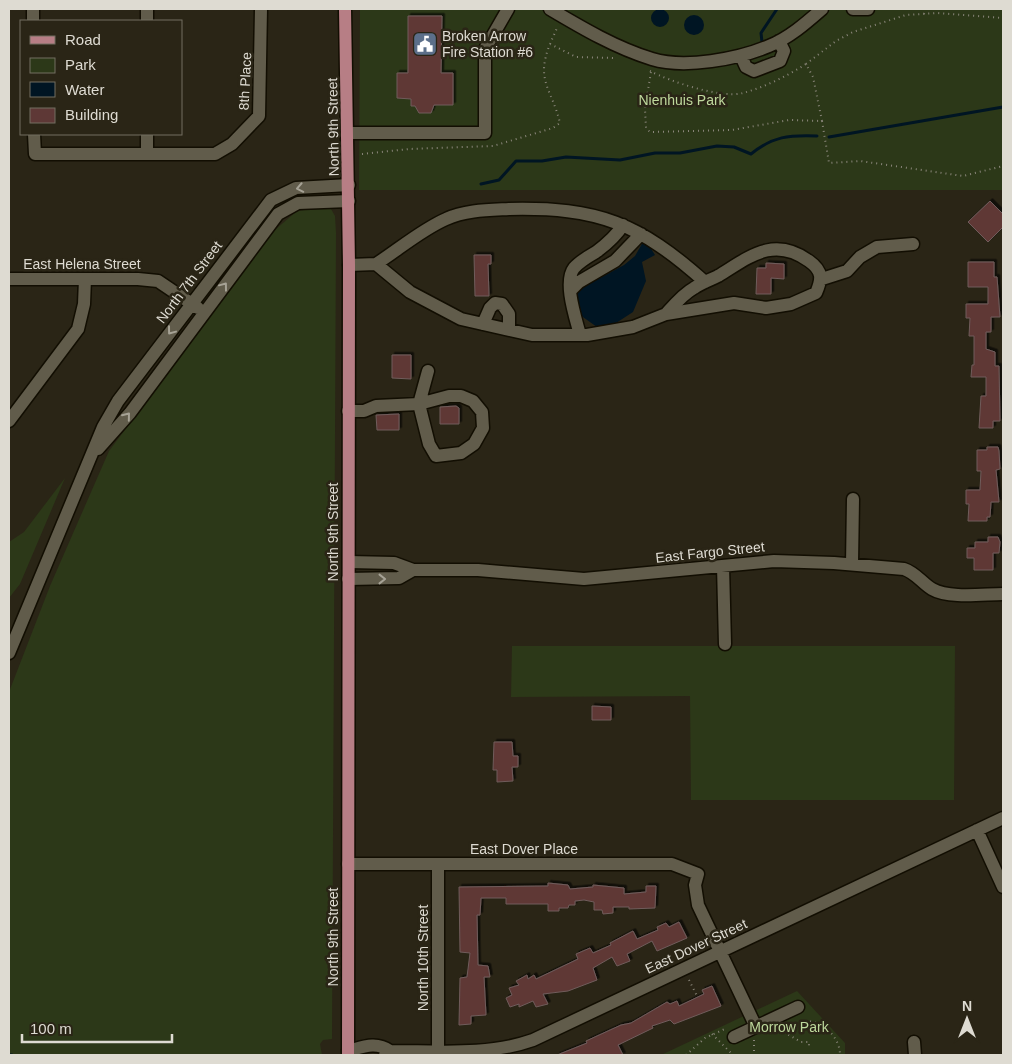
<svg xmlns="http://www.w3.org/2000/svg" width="1012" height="1064" font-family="Helvetica,sans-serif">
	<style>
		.green { fill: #2c3818 }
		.water { fill: #001523 }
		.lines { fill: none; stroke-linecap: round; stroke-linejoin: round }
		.stream { stroke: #001523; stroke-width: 3 }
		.building { fill: #5e3836; stroke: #705c5b; filter: url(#shadow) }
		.minor-casing { stroke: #120e02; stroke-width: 15 }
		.major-casing { stroke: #120e02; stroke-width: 15 }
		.path { stroke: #8a867a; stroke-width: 2; stroke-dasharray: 1 4; stroke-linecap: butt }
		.minor { stroke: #615c4b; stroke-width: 12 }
		.major { stroke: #b77e85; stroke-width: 12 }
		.oneway { stroke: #a6a295 }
		.labels { text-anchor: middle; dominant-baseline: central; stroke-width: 5; stroke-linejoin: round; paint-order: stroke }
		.poi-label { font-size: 14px; fill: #dedbd2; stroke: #2a2516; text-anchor: start }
		.street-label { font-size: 14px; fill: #dedbd2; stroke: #2a2516 }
		.park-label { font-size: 14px; fill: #bed89c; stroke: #2a2516 }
	</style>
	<defs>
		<filter id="shadow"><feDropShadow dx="2.5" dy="-2.5" stdDeviation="0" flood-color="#0009"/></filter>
	</defs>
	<rect width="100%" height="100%" fill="#2a2516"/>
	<path class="green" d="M360,9H1003V190H359Z
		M324,207L331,209L335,216L336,233L332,1039L323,1040L320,1044L322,1055H9V692L50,586L109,451L276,229L297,211Z
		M65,478L20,584L9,598V542L24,532Z
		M512,646H955L954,800H691L690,696L511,697Z
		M797,991L845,1043V1055H661Z"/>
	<path class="water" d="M651 18a9 9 0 1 1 18 0a9 9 0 1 1-18 0Z
		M684 25a10 10 0 1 1 20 0a10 10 0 1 1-20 0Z
		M643,242L650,247L655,255L642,262L646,281L633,312L613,325L597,327L580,315L577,294L580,289L624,265L635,256Z"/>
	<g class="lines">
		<path class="stream" d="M762,42L761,33L777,9
			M829,137L1003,107
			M481,184L499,180L516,161H542L566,157L620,160L655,153H680L717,146L734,147L751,154C773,136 789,135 817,136
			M9,1055H12"/>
	</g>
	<path class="building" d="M408,16H442L441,73H453V105H434L431,113H419L415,106H411V99L397,98V73H408Z
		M990,201L1003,214V227L988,242L968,222Z
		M474,255H491V264H488L489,296H475Z
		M968,262H994V277H997L1000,317H991V332H986V349L995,352V366H999L1000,421H993V428H979L981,396H986V377H971L972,365H974V336H969L970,318H966V304H988V287H968Z
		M766,263L784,264V279L771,278V294H756L757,268H766Z
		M392,355H411V379L392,378Z
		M456,406L459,408V424H440V407Z
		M399,414V430H377L376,415Z
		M987,447H998L999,451L1000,469L996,470L999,502H991L990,517H987V521H968L969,504H966V490H980L981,471H977V450H987Z
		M988,537H998L1000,542L999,553H993V570H974V558H967V548H975V542H988Z
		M592,706L611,707V720H592Z
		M494,742H512L513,756H518V767H512L513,781L497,782V770H493Z
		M548,883L568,885L570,889L593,887V885L624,888V894L646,892V886H656L655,908L629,909V907H613V913L603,914L602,910H594V902L584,900L575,901V905H569L568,908H559V911H548V904H506V898H481L480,915H477L478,965L488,966L490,977H484L486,1015L471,1016V1024L459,1025L460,978L467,977L470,953L460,952L459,887L548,886Z
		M679,922L687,938L657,951L652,941L627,954L630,961L617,966L612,957L593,968L597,980L568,991L543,994L548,1004L536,1007L533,1001L519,1007V1004L510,1007L506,998L512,995L509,988L519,985L516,981L527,975L528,979L534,975L536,979L578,959L576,954L590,948L593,953L611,945L610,943L633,931L637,939L658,930L657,927L666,923L669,927Z
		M712,986L721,1006L674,1024L670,1020L652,1026L653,1028L618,1045L623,1055H557L587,1043L586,1041L621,1025L631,1023L667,1002L670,1004L677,1001L679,1006L704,994L702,990Z"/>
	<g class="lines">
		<defs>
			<path id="minor" d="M33,9V21
				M147,9V21
				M550,9C582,28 616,48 652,59C685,69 738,59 769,46C789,38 806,23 822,9
				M853,9H868
				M741,56L746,67L754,71L780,61L784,51L779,41
				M348,133H485V49L508,9
				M34,134L35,154H215L232,144L259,116L261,9
				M147,154V134
				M376,264C398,250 421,230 446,219C465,210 489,210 509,209C598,207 639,223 705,282
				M349,265L376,264L410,292L461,319L532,335H587L633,327L666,314L734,303L766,308L791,304L816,293C822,279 823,271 809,261C773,235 748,258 718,276C710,280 701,283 694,288C683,294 674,305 666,314
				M9,279H138L158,281L198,308
				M822,279L847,271L860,257L877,247L913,244
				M570,291L579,282L615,261L641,234
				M483,324L490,308L495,303L502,304L509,314V330
				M580,335C576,319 563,282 574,268C580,261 589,256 596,252C607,244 616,236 623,225
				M348,411H364L376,406L419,404L449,396H461L473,401L482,412L483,428L474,444L461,453L436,456L429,444L419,404L428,371
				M9,421L78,329L84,304L85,279
				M98,449L130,413L278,214L298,203L349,201
				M349,562L394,563L413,570H478L584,579L774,561L834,563L904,569C916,573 922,583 932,589C949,599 984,594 1003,594
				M852,564L853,499
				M723,566L725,644
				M348,579L399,578L413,570
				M9,653L103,427L118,401L271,200L296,188L349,185
				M977,830L1003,887
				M348,864H672L698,874L695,885L698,905L756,1027
				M438,864V1051
				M734,1037L798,1007
				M914,1042L915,1055
				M348,1051C363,1047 376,1041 390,1051
				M385,1055L390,1051C438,1051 488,1056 533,1040L1003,818"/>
			<path id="major" d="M345,9L349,265L348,1055"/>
		</defs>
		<use href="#minor" class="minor-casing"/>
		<use href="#major" class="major-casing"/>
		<path class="path" d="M924,14L925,9
			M550,44L557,28
			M806,64L836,41L853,32L906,15L937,13L1003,18
			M650,71C669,81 721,99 743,93C765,87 787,76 806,64L813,77L822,121L789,120L732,130L650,132L646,128L645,109L651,72
			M822,121L829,163L860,161L963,176L1003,166
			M362,154L409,149L493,146L553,128L560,123C552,89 535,81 550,44L576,57L616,58
			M689,980L697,996
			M805,1021C823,1021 840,1037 840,1055
			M784,1032L801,1042H809V1046
			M712,1034L733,1055
			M754,1040V1055
			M686,1055L705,1038L727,1028"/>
		<use href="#minor" class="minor"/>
		<use href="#major" class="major"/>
	</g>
	<defs><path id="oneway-chevron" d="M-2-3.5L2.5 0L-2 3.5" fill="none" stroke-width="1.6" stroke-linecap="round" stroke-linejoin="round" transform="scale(1.25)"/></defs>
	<g class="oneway">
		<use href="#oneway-chevron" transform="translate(300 188) rotate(169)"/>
		<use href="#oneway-chevron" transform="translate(224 286) rotate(-53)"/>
		<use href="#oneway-chevron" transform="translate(171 331) rotate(127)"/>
		<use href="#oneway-chevron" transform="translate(127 416) rotate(-51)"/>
		<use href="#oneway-chevron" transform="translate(382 579)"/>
	</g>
	<defs>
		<symbol id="civic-square" viewBox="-11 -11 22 22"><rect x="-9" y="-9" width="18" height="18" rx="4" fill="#5c6f8a" stroke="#2a2516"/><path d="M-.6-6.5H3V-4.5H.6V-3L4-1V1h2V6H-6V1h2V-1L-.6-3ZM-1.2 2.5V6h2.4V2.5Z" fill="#fff"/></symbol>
	</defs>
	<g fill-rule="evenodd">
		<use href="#civic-square" x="411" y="30" width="28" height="28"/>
	</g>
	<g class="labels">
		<g class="poi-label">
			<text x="442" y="36">Broken Arrow<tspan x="442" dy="16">Fire Station #6</tspan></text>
		</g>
		<g class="street-label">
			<text transform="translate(245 81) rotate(-87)">8th Place</text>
			<text transform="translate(333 127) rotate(-91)">North 9th Street</text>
			<text x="82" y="264">East Helena Street</text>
			<text transform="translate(189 282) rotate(-53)">North 7th Street</text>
			<text transform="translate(333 532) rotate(-90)">North 9th Street</text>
			<text transform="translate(710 552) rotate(-6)">East Fargo Street</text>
			<text x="524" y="849">East Dover Place</text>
			<text transform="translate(333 937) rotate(-90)">North 9th Street</text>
			<text transform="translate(696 946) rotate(-25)">East Dover Street</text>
			<text transform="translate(423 958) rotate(-90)">North 10th Street</text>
		</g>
		<g class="park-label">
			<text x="682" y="100">Nienhuis Park</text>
			<text x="789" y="1027">Morrow Park</text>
		</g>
	</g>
	<rect width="1012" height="1064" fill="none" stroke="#dedbd2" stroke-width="20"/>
	<rect x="20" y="20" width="162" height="115" fill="#2a2516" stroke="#726e61"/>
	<rect x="30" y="36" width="25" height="8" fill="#b77e85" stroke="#726e61"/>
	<text x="65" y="45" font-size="15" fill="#dedbd2">Road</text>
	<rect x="30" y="58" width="25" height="15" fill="#2c3818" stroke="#726e61"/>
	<text x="65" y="70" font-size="15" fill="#dedbd2">Park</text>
	<rect x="30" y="82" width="25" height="15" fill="#001523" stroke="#726e61"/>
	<text x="65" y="95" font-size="15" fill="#dedbd2">Water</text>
	<rect x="30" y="108" width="25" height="15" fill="#5e3836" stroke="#726e61"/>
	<text x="65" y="120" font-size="15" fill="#dedbd2">Building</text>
	<g transform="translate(967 1019)" stroke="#2a2516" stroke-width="4" paint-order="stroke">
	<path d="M0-4L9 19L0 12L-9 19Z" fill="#dedbd2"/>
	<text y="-8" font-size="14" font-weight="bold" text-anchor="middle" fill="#dedbd2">N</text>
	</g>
	<path d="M22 1034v8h150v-8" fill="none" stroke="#dedbd2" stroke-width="2.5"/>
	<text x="30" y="1034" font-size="15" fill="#dedbd2" stroke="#2a2516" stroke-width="4" paint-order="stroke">100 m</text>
</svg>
